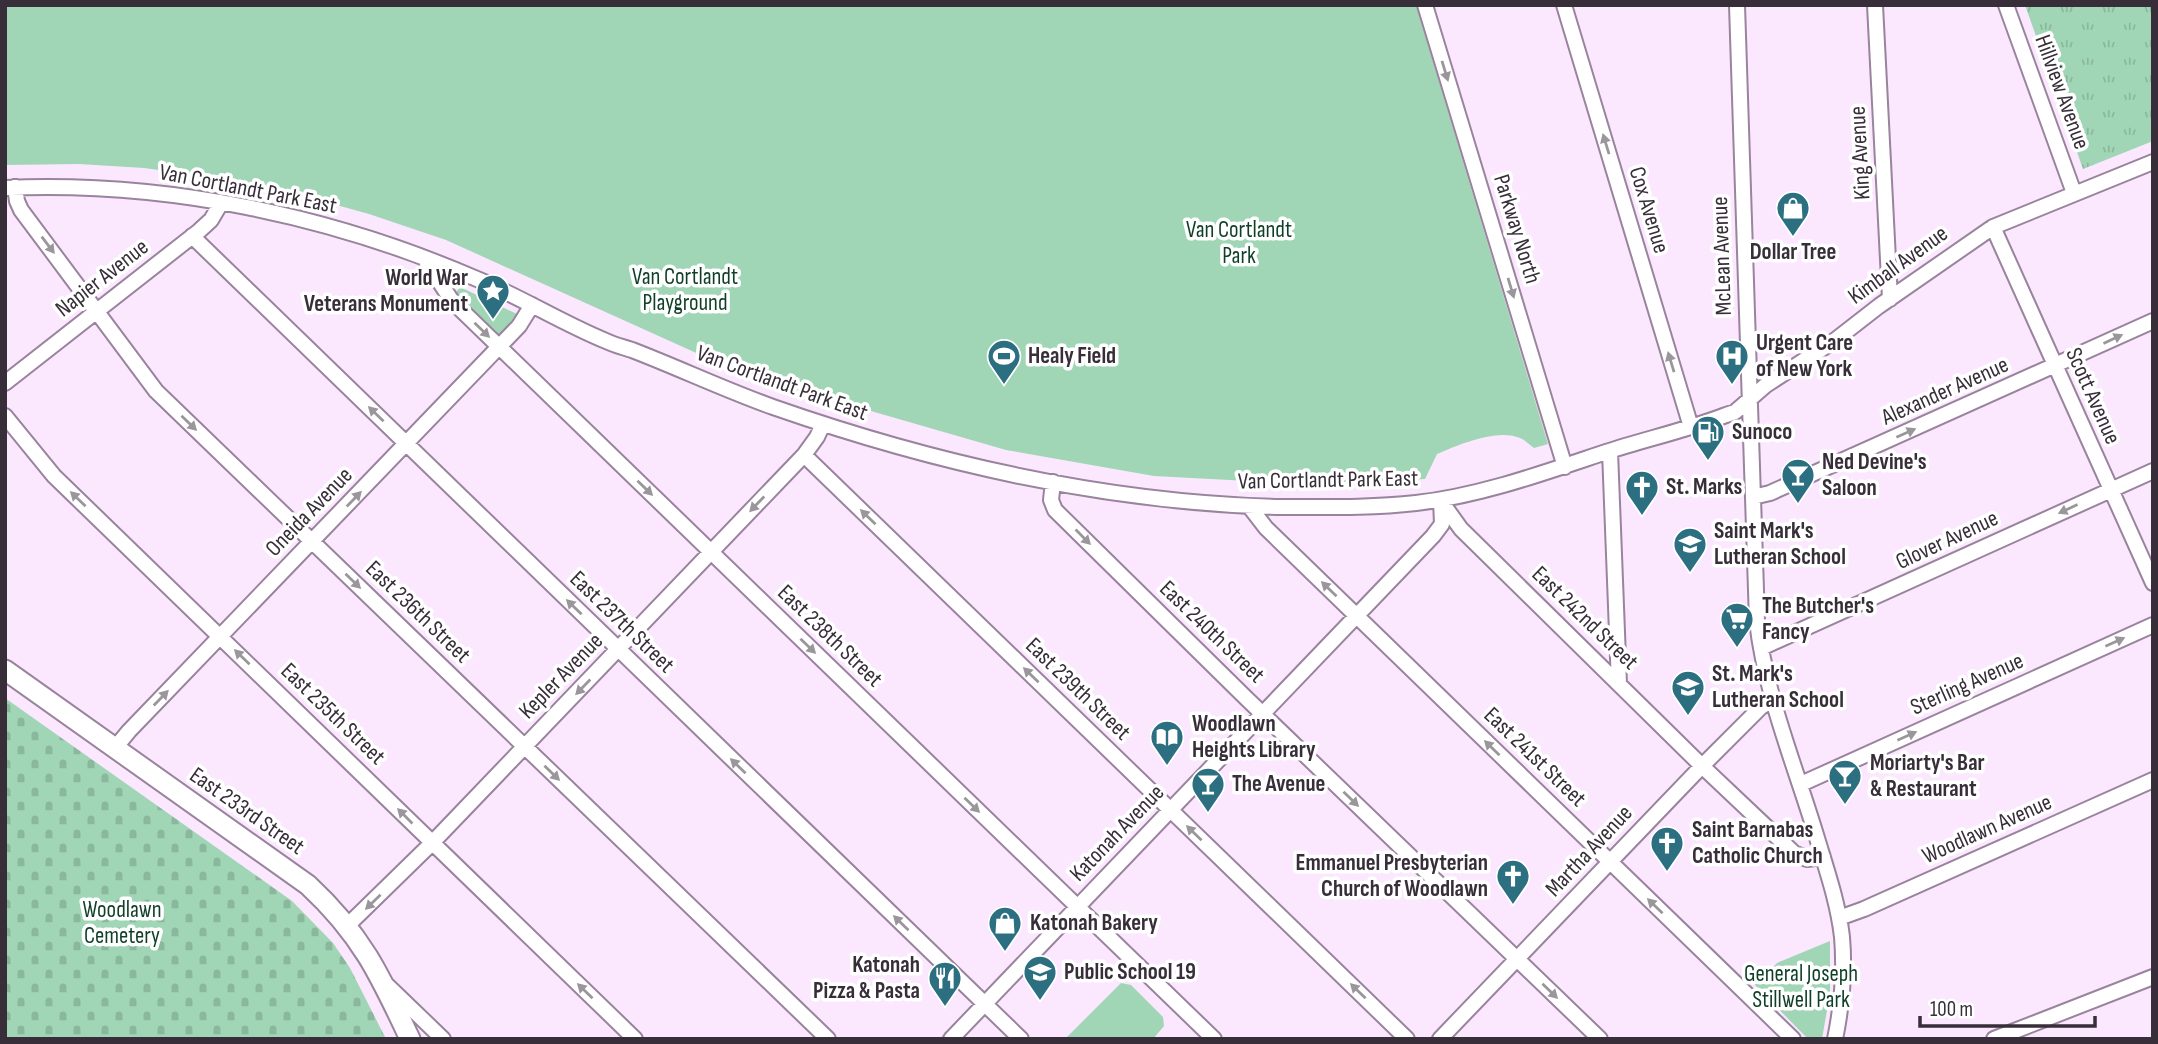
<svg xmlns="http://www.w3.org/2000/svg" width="2158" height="1044" font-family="'Sofia Sans Condensed',sans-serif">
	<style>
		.grass { fill: url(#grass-tufts) }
		.cemetery { fill: url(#cemetery-stones) }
		.park { fill: #a0d6b5 }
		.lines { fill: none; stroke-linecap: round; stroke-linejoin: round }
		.minor-casing { stroke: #99839d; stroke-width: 18 }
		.major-casing { stroke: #99839d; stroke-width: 23 }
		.minor { stroke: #fff; stroke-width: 14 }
		.major { stroke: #fff; stroke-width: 19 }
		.oneway { fill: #9b969c }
		.labels { text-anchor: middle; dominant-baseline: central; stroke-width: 7; stroke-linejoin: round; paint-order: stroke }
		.street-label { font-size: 23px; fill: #372e39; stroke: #fff }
		.park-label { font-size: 23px; fill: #103f28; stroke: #fff }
		.poi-label { font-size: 23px; font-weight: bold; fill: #372e39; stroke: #fff; text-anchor: start }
	</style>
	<defs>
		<pattern id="grass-tufts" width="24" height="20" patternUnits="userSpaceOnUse" patternTransform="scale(1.75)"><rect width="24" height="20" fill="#a0d6b5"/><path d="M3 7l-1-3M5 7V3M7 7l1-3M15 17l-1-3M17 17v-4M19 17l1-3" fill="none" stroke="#8ab89c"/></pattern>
		<pattern id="cemetery-stones" width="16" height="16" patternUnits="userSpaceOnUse" patternTransform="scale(1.75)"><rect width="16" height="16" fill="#a0d6b5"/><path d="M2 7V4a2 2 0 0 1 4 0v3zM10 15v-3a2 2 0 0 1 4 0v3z" fill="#8ab89c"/></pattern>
	</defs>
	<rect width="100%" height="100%" fill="#fbe7fe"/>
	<path class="grass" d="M2025,5H2153V141L2083,169Z"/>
	<path class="cemetery" d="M5,698L292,901L333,943L350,968L386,1039H5Z"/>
	<path class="park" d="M5,5H1416L1548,444L1534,448C1530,445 1525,440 1520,438C1497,428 1458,445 1437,454L1425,479L1306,484L1154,476L1006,450L774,383L703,356L446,240L369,214L286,191L219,178L144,168L79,164L5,165Z
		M460,287L517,314L497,341L452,298Z
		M1830,941V993L1822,1039H1808L1752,982L1765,969L1769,972L1777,963Z
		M1121,983L1131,985L1163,1017L1164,1026L1153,1039H1065Z"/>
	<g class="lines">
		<defs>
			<path id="minor" d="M1425,5L1565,467
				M1564,5L1691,427
				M1737,5L1757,621C1765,694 1796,768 1817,838C1827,871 1838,903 1842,937C1845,972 1842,1005 1835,1039
				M1875,5L1890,299
				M2006,5L2074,193
				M15,187L17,201L21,210L156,391L828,1039
				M5,188C166,181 329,215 477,279C521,297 562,323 606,341C614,345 623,347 632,350C679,368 725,390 773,407C936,464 1109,503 1282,507C1326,507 1372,508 1416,503C1480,496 1546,472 1606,452C1646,439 1687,430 1726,415L1735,412L1766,385L1834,341L1879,306L1993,227L2153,162
				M1993,227L2153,583
				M192,236L1021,1039
				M424,258L452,301L1214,1039
				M5,383L199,231L211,220L221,203
				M5,416L54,476L635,1039
				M1610,451L1619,684
				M804,455L1407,1039
				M1053,482L1051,500L1055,510L1246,698L1600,1039
				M1753,497L1770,493L2153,321
				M1443,504L1461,529L1702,766L1794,853L1807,859L1823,857
				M1249,506L1266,528L1793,1039
				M1761,648L2153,471
				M115,748L129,731L519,326L532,305
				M1801,784L2153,625
				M1839,918L1864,909L2153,780
				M348,925L432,843L804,455L817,437L823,424
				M388,986L443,1039
				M951,1039L1433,536L1442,524L1441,500
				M1440,1039L1702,766L1761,707L1774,699
				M1994,1039L2153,977"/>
			<path id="major" d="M5,670L308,885C361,934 380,975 410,1039"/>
		</defs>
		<use href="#minor" class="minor-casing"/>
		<use href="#major" class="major-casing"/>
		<use href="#minor" class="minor"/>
		<use href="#major" class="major"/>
	</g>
	<defs><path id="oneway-solid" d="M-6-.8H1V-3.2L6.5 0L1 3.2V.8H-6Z" transform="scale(1.75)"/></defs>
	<g class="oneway">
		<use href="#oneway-solid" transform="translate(1445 71) rotate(73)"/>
		<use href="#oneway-solid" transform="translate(1606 144) rotate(-107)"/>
		<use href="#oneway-solid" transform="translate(48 245) rotate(53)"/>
		<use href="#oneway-solid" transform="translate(1511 288) rotate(73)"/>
		<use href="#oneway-solid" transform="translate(482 330) rotate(44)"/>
		<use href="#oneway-solid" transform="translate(2113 339) rotate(-25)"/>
		<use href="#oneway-solid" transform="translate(1671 362) rotate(-107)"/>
		<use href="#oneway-solid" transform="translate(376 414) rotate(-136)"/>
		<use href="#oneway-solid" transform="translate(189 423) rotate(44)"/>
		<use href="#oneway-solid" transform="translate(1906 433) rotate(-24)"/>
		<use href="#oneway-solid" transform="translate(645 488) rotate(44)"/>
		<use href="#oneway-solid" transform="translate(78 499) rotate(-136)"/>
		<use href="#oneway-solid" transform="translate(354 499) rotate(-46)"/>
		<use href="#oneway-solid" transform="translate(757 504) rotate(134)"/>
		<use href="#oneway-solid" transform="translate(2068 509) rotate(155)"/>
		<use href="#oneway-solid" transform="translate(868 517) rotate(-136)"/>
		<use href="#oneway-solid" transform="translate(1083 537) rotate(45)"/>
		<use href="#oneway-solid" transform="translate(353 581) rotate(44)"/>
		<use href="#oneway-solid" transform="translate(1329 589) rotate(-136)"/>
		<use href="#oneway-solid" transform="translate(574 607) rotate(-136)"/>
		<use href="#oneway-solid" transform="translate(2115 642) rotate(-24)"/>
		<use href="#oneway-solid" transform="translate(808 646) rotate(44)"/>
		<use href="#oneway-solid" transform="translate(242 657) rotate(-136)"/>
		<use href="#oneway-solid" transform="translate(1031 675) rotate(-136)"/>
		<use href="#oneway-solid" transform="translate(583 687) rotate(134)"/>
		<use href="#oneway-solid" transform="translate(161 698) rotate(-46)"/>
		<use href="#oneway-solid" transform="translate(1907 736) rotate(-24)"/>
		<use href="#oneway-solid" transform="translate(1492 748) rotate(-136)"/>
		<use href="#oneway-solid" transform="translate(738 766) rotate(-136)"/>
		<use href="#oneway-solid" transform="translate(552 773) rotate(44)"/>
		<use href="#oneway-solid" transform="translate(1351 799) rotate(44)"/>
		<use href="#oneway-solid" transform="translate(972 805) rotate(44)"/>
		<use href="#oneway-solid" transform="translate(405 816) rotate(-135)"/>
		<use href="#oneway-solid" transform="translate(1194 833) rotate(-136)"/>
		<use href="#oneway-solid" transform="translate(373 902) rotate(136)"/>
		<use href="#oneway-solid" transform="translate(1655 906) rotate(-136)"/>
		<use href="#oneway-solid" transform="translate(901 923) rotate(-136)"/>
		<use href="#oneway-solid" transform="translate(585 991) rotate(-136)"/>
		<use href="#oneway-solid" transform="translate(1358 991) rotate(-136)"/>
		<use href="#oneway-solid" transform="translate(1550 991) rotate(44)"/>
	</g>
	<defs>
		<symbol id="shop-pin" viewBox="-11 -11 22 30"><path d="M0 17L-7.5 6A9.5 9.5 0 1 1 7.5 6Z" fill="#2b6f80" stroke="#fff"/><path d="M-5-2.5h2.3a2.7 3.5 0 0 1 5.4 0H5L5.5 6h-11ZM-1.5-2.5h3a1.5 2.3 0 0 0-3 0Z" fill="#fff"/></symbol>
		<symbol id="sight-pin" viewBox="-11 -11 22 30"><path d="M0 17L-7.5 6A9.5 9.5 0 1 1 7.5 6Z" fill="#2b6f80" stroke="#fff"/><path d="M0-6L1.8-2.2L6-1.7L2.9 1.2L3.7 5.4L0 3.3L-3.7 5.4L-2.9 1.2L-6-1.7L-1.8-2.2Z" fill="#fff"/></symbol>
		<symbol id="stadium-pin" viewBox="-11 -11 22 30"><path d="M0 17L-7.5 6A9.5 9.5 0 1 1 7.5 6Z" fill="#2b6f80" stroke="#fff"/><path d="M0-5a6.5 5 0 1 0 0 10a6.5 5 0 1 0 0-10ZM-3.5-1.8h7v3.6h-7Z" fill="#fff"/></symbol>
		<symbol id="hospital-pin" viewBox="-11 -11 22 30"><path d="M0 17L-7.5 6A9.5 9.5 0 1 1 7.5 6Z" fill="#2b6f80" stroke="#fff"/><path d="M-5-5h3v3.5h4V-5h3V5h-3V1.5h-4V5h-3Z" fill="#fff"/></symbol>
		<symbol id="fuel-pin" viewBox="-11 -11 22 30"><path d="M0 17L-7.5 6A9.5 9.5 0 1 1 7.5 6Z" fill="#2b6f80" stroke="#fff"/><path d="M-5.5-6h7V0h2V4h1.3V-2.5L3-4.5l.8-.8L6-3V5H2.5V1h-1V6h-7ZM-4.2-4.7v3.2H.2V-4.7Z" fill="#fff"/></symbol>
		<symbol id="bar-pin" viewBox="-11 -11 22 30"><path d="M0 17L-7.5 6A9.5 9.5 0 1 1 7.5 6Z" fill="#2b6f80" stroke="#fff"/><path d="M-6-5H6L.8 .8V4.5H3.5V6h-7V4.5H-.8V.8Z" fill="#fff"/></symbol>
		<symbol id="church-pin" viewBox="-11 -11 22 30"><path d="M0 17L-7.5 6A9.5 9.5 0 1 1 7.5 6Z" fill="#2b6f80" stroke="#fff"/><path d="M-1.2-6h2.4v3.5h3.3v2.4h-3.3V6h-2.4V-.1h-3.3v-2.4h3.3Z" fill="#fff"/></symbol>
		<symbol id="school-pin" viewBox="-11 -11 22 30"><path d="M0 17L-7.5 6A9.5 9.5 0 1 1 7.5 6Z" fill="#2b6f80" stroke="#fff"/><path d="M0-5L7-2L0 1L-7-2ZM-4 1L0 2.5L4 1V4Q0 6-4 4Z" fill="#fff"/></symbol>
		<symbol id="supermarket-pin" viewBox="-11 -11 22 30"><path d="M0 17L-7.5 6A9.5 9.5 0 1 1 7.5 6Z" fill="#2b6f80" stroke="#fff"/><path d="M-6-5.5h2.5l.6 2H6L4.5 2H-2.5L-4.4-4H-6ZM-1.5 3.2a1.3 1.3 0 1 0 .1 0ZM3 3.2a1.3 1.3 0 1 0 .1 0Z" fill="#fff"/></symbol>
		<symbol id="library-pin" viewBox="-11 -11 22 30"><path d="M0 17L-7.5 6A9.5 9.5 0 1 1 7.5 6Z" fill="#2b6f80" stroke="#fff"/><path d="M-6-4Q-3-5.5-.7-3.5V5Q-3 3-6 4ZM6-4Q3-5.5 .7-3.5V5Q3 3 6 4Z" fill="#fff"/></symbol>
		<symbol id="restaurant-pin" viewBox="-11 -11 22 30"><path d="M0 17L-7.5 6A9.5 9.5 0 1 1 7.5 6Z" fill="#2b6f80" stroke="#fff"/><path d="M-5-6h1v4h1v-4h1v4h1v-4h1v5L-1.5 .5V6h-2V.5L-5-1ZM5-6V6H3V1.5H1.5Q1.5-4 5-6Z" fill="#fff"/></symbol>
	</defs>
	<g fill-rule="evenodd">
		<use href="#shop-pin" x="1774" y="189" width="38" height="52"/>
		<use href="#sight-pin" x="474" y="272" width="38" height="52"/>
		<use href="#stadium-pin" x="985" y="337" width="38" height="52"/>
		<use href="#hospital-pin" x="1713" y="337" width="38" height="52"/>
		<use href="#fuel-pin" x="1689" y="413" width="38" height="52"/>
		<use href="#bar-pin" x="1779" y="456" width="38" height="52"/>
		<use href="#church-pin" x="1623" y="468" width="38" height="52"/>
		<use href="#school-pin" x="1671" y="525" width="38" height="52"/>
		<use href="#supermarket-pin" x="1718" y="600" width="38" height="52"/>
		<use href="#school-pin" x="1669" y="668" width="38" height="52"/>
		<use href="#library-pin" x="1148" y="718" width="38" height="52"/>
		<use href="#bar-pin" x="1826" y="757" width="38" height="52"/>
		<use href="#bar-pin" x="1189" y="765" width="38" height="52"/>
		<use href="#church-pin" x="1648" y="824" width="38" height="52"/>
		<use href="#church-pin" x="1494" y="857" width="38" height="52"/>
		<use href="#shop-pin" x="986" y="904" width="38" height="52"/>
		<use href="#school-pin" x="1021" y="953" width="38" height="52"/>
		<use href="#restaurant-pin" x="926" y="959" width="38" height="52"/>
	</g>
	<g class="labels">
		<g class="street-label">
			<text transform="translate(2062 92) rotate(70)">Hillview Avenue</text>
			<text transform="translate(1860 153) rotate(-93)">King Avenue</text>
			<text transform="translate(248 189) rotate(11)">Van Cortlandt Park East</text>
			<text transform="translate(1649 210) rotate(73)">Cox Avenue</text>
			<text transform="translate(1517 229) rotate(73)">Parkway North</text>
			<text transform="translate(1722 256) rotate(-92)">McLean Avenue</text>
			<text transform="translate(1898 265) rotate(-36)">Kimball Avenue</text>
			<text transform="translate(102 278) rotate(-38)">Napier Avenue</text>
			<text transform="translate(782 383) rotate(20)">Van Cortlandt Park East</text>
			<text transform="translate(1945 391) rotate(-24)">Alexander Avenue</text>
			<text transform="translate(2093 396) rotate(66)">Scott Avenue</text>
			<text transform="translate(1328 480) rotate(-1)">Van Cortlandt Park East</text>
			<text transform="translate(309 512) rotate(-46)">Oneida Avenue</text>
			<text transform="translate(1947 540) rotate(-25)">Glover Avenue</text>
			<text transform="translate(418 612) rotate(44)">East 236th Street</text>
			<text transform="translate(1585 618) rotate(44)">East 242nd Street</text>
			<text transform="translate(622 622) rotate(44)">East 237th Street</text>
			<text transform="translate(1212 632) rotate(44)">East 240th Street</text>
			<text transform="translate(830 636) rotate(44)">East 238th Street</text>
			<text transform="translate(561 676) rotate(-46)">Kepler Avenue</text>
			<text transform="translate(1967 684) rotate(-24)">Sterling Avenue</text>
			<text transform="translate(1078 689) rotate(44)">East 239th Street</text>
			<text transform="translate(333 714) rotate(44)">East 235th Street</text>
			<text transform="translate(1535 757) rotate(44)">East 241st Street</text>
			<text transform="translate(247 811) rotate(35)">East 233rd Street</text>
			<text transform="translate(1987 829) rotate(-24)">Woodlawn Avenue</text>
			<text transform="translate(1117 833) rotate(-46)">Katonah Avenue</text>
			<text transform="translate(1589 851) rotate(-47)">Martha Avenue</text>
		</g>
		<g class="park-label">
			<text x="1239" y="230">Van Cortlandt<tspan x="1239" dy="26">Park</tspan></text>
			<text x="685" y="277">Van Cortlandt<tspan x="685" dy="26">Playground</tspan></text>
			<text x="122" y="910">Woodlawn<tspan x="122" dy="26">Cemetery</tspan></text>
			<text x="1801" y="974">General Joseph<tspan x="1801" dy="26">Stillwell Park</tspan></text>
		</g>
		<g class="poi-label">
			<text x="1793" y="252" text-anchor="middle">Dollar Tree</text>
			<text x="468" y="278" text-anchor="end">World War<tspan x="468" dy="26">Veterans Monument</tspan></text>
			<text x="1756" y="343">Urgent Care<tspan x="1756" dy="26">of New York</tspan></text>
			<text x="1028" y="356">Healy Field</text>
			<text x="1732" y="432">Sunoco</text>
			<text x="1822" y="462">Ned Devine's<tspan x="1822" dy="26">Saloon</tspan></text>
			<text x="1666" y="487">St. Marks</text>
			<text x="1714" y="531">Saint Mark's<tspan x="1714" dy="26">Lutheran School</tspan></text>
			<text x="1762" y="606">The Butcher's<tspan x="1762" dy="26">Fancy</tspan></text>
			<text x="1712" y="674">St. Mark's<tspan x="1712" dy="26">Lutheran School</tspan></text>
			<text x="1192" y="724">Woodlawn<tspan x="1192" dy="26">Heights Library</tspan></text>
			<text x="1870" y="763">Moriarty's Bar<tspan x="1870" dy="26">&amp; Restaurant</tspan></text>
			<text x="1232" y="784">The Avenue</text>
			<text x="1692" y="830">Saint Barnabas<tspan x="1692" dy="26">Catholic Church</tspan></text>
			<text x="1488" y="863" text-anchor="end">Emmanuel Presbyterian<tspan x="1488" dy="26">Church of Woodlawn</tspan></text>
			<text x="1030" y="923">Katonah Bakery</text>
			<text x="920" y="965" text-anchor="end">Katonah<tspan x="920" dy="26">Pizza &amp; Pasta</tspan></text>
			<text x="1064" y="972">Public School 19</text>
		</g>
	</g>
	<rect width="2158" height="1044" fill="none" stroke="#372e39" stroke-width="14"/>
	<path d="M1920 1016v10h175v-10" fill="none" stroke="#372e39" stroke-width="3.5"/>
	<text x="1930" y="1016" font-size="21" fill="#372e39" stroke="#ffffff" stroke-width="5" paint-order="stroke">100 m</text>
</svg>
